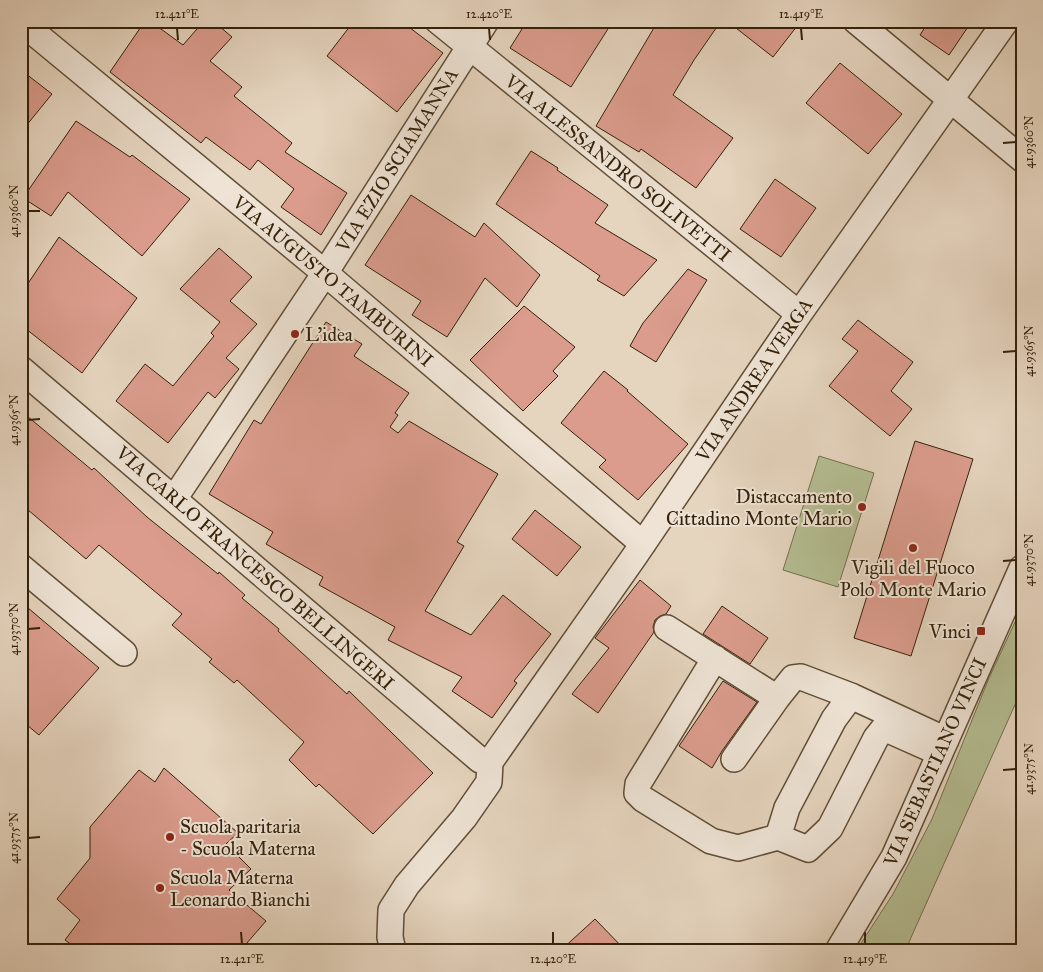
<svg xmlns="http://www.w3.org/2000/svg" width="1043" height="972" font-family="'IM FELL Great Primer',serif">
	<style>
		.green { fill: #b4bd92; stroke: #746f4e }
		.building { fill: #db9c8d; stroke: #342109 }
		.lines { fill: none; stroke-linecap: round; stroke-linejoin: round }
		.minor-casing { stroke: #604e36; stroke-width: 28 }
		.minor { stroke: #eee3d5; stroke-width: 25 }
		.ticks { fill: none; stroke: #342109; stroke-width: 2 }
		.poi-dot { fill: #8f2418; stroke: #eee3d5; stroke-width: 2 }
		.labels { text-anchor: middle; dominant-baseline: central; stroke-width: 4; stroke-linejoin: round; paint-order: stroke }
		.street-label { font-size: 19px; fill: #342109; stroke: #eee3d5 }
		.poi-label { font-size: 19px; fill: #342109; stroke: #eee3d5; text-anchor: start }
		.neatline { fill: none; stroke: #342109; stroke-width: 2 }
		.ticks-label { font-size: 12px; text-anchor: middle; fill: #342109 }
	</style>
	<rect width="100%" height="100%" fill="#e5d4be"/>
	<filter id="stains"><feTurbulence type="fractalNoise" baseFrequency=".004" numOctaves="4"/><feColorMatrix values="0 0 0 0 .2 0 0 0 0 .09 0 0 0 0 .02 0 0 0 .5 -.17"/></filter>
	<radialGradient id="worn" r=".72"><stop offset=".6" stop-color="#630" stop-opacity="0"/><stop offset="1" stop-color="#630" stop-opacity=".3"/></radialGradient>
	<path class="green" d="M819,456L874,473L838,587L783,570Z
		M1022,607V689L905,951H856L893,894L932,819L989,678Z"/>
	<path class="building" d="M145,21H150L183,45L204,21H213L232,37L210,61L242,87L234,96L292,143L285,152L347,193L321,235L281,207L294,189L258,160L250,170L206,137L201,143L110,72Z
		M354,21H401L443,53L397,112L327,56Z
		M527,21H613L571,87L510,48Z
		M658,21H721L694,60L673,95L733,138L696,188L641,149L639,152L596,126Z
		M727,21H801L773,57Z
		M929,21H972L949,55L920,35Z
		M840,63L902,114L868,154L806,103Z
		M21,70L52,94L21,132Z
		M76,121L130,157L132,155L190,199L142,256L68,192L51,216L23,198Z
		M531,151L558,168L557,170L608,205L595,223L657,260L624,296L597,280L600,276L496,204Z
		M775,179L816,208L781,257L740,229Z
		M411,195L475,237L484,223L540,275L517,307L485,278L447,337L412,315L421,301L365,265Z
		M59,237L137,298L82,373L21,325V294Z
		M219,248L252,277L230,301L257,324L226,358L239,369L215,398L208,392L168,443L116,401L145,364L173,386L214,336L211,333L220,322L180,289Z
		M688,269L707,280L656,362L630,346L643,323Z
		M524,306L575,347L553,371L558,376L523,411L470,360Z
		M858,320L913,362L891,391L912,409L890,436L829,386L858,351L842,339Z
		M326,322L362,344L354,356L409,393L395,413L398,415L390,427L398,433L409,421L498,474L457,542L464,546L425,611L471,635L503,595L551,634L514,681L517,683L492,718L452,691L462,677L388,640L395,627L319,585L323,577L266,544L273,532L209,494L254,420L261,424Z
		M604,371L628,390L627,391L688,444L638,500L599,467L606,460L561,423Z
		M21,411L92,470L94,468L147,517L218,574L219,572L245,595L242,598L279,629L278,631L347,694L349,691L433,773L373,834L319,784L316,787L289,760L304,742L237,680L234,683L209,662L212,659L172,625L182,614L99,545L86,559L21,504Z
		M915,441L973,459L911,656L854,638Z
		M535,510L581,547L557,576L512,539Z
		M640,580L671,606L666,614L660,616L655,620L653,627L654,632L598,713L572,694L609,648L595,638Z
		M21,602L99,668L39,735L21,720Z
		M722,606L768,638L750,664L703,634Z
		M723,681L757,702L722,751L712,768L679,746Z
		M164,768L238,833L226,844L251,869L229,890L266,921L240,951H80L65,940L80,920L57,899L90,858V827L139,770L155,782Z
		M595,919L626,951H560Z"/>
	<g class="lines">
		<defs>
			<path id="minor" d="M438,21L799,314
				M856,21L1022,159
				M21,22L325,273L643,544
				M21,369L480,760L490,762
				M174,499L325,273L486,21
				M21,567L124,653
				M667,628L777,698
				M715,658L638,784L637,793L643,799L711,841L738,848L778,837
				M940,753L884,728L876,738L830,828L808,849L778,837L787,808L834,719L851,696L946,740
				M734,759L777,698L793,678L801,677L851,696
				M393,951L390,937L391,910L407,885L464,818L489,782L490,762L634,557L799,314L1006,21
				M838,951L894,857L1022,568"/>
		</defs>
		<use href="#minor" class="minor-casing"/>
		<use href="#minor" class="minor"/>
	</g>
	<path class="ticks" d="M177,28L178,40M489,28L490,40M801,28L802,40M1003,143L1016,142M28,211H40M1003,352L1016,351M28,420L40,419M1003,561L1016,560M28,629L40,628M1003,770L1016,769M28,838L40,837M241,932L242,944M553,932V944M865,932V944"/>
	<g class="poi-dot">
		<circle cx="295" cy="334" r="5"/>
		<circle cx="862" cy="507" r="5"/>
		<circle cx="913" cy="548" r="5"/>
		<rect x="976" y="626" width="10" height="10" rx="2.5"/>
		<circle cx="170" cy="837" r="5"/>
		<circle cx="160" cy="888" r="5"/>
	</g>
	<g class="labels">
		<g class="street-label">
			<text transform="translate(397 160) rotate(-58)">VIA EZIO SCIAMANNA</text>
			<text transform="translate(618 168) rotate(39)">VIA ALESSANDRO SOLIVETTI</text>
			<text transform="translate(333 281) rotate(40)">VIA AUGUSTO TAMBURINI</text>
			<text transform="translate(754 380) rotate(-56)">VIA ANDREA VERGA</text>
			<text transform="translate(255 568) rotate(41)">VIA CARLO FRANCESCO BELLINGERI</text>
			<text transform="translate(935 762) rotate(-66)">VIA SEBASTIANO VINCI</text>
		</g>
		<g class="poi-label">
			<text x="305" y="334">L'idea</text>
			<text x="852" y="496" text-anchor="end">Distaccamento<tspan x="852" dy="22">Cittadino Monte Mario</tspan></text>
			<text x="913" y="567" text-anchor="middle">Vigili del Fuoco<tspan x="913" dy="22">Polo Monte Mario</tspan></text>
			<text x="971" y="631" text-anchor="end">Vinci</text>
			<text x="180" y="826">Scuola paritaria<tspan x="180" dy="22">- Scuola Materna</tspan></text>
			<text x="170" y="877">Scuola Materna<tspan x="170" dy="22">Leonardo Bianchi</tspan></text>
		</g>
	</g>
	<rect width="1043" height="972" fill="none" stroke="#e5d4be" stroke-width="55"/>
	<rect x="28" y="28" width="988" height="916" class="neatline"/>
	<g class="ticks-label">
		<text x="177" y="18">12.421°E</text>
		<text x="489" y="18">12.420°E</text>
		<text x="801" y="18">12.419°E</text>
		<text transform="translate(1029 142) rotate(-90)" y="4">41.9360°N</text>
		<text transform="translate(14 211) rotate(-90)" y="4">41.9360°N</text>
		<text transform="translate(1029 351) rotate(-90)" y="4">41.9365°N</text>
		<text transform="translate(14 420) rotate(-90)" y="4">41.9365°N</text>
		<text transform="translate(1029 560) rotate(-90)" y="4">41.9370°N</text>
		<text transform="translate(14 629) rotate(-90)" y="4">41.9370°N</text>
		<text transform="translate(1029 769) rotate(-90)" y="4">41.9375°N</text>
		<text transform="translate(14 838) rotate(-90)" y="4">41.9375°N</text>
		<text x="242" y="963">12.421°E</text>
		<text x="553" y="963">12.420°E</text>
		<text x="865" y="963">12.419°E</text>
	</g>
	<rect width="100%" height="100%" filter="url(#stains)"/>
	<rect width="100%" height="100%" fill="url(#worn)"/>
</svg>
